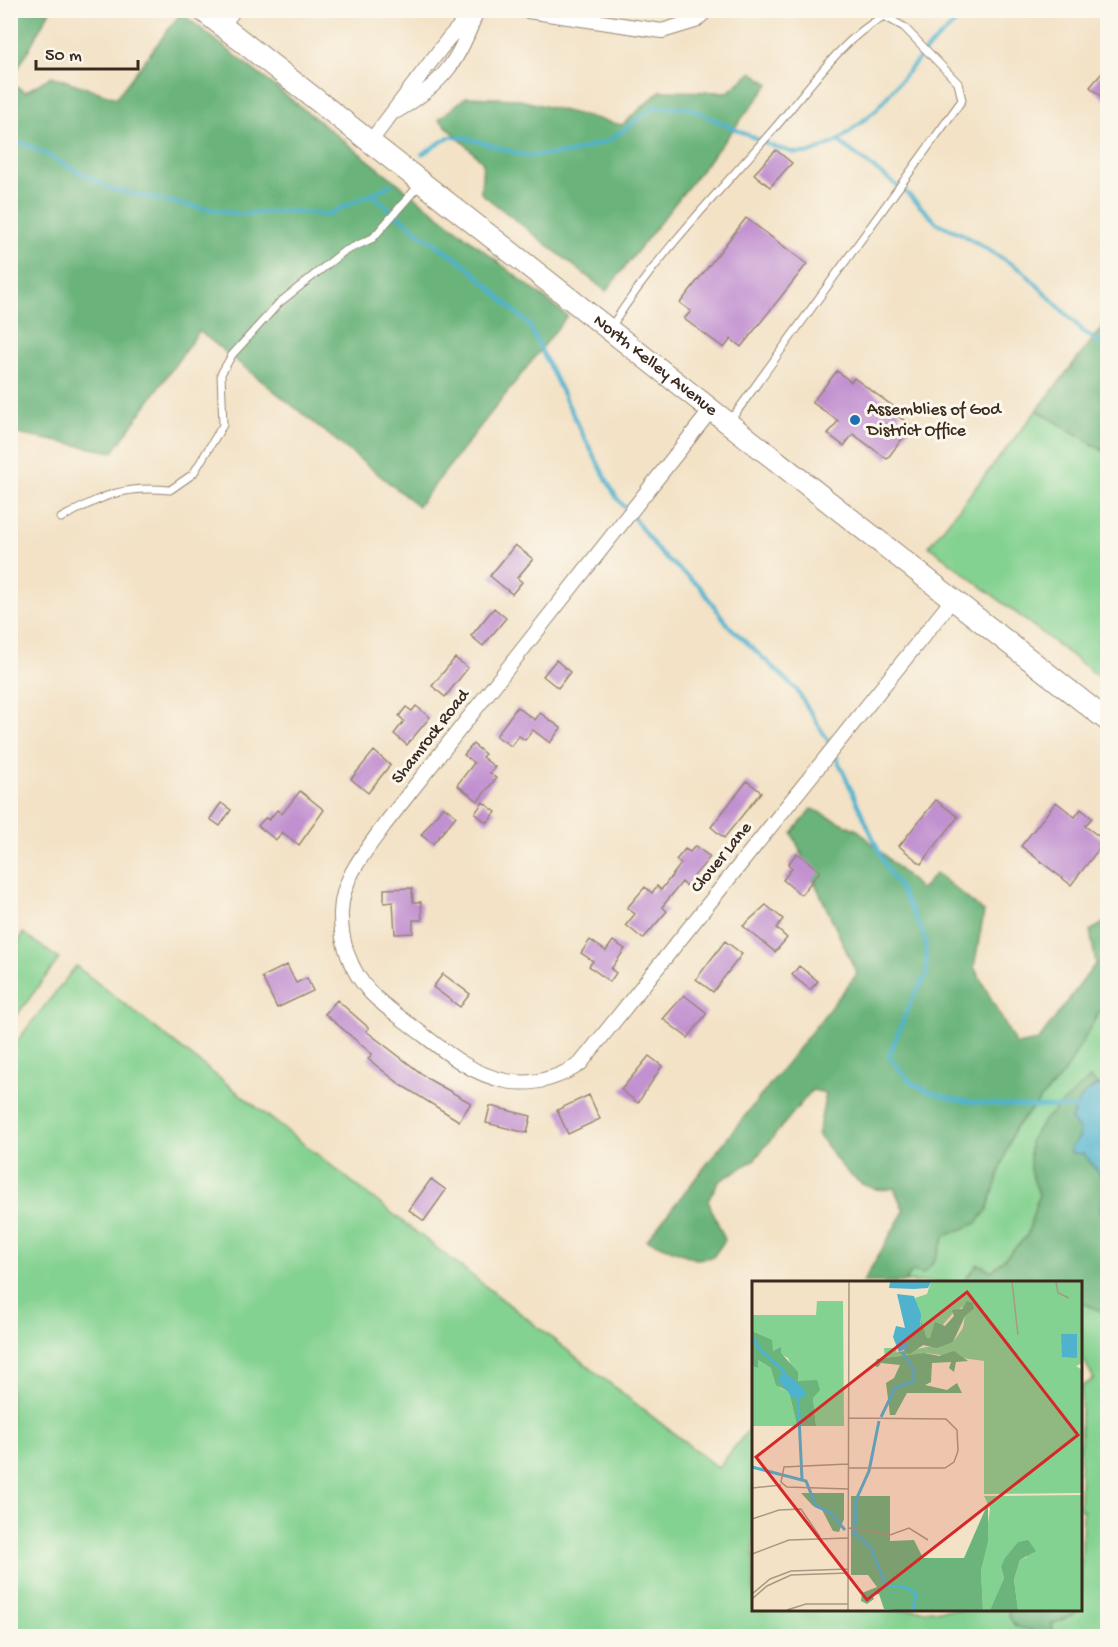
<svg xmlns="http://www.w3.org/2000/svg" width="1118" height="1647" font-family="'Gochi Hand',sans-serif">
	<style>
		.green { fill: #84d291; stroke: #607e58; stroke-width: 1.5 }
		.forest { fill: #6bb47b; stroke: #536f4c; stroke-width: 1.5 }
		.water { fill: #4fb3ce; stroke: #456e76; stroke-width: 1.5 }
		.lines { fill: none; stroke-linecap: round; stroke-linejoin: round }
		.stream { stroke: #4fb3ce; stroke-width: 4 }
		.building { fill: #c190d0 }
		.service-casing { stroke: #978672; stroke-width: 9 }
		.minor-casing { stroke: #978672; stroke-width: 16 }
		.primary-casing { stroke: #978672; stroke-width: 23 }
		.service { stroke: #fff; stroke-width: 7 }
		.minor { stroke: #fff; stroke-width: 14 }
		.primary { stroke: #fff; stroke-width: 21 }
		.poi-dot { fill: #1f6fb2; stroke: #fbf7ec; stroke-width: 2 }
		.labels { text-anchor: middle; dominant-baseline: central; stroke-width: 6; stroke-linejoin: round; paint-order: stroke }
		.street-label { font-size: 18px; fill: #3b2a1e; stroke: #fbf7ec }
		.poi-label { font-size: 18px; fill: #3b2a1e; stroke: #fbf7ec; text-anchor: start }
		.inset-river { fill: none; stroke: #4fb3ce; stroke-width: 3 }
		.inset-road { fill: none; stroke: #a99883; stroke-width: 1.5 }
		.view { fill: #d62828; fill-opacity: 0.15; stroke: #d62828; stroke-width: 3 }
		.inset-edge { fill: none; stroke: #3b2a1e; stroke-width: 3 }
	</style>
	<rect width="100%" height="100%" fill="#fbf7ec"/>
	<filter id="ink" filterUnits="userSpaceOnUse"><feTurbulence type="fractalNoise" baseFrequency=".0167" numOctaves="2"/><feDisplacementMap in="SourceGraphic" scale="12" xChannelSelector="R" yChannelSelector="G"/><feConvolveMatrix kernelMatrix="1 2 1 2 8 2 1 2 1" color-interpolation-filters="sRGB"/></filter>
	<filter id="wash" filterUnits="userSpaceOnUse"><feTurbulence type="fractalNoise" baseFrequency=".008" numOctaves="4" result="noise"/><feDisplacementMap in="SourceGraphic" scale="24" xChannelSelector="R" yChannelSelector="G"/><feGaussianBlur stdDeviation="1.35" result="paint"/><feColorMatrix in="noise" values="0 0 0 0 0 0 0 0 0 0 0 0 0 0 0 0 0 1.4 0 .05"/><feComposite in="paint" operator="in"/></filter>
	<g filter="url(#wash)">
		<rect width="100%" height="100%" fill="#f3e2c6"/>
		<path class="green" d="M1037,410L1107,453V683L929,546Z
			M23,933L59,959L11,1023V949L15,950Z
			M76,966L718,1468L753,1424L754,1610H1009V1617L1031,1630L1037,1636H11L10,1050Z
			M1107,998V1084L1098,1085L1089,1078L1030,1170L1039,1194L1027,1236L992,1271L978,1264L963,1282H905L912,1271L933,1264L945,1236L977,1223L987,1210L1014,1129L1065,1072Z
			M1081,1302L1107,1314V1636H1043L1053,1633L1052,1624L1080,1610L1083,1510H1080L1081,1387L1094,1379L1081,1355Z"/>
		<path class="forest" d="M11,10L50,11L11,81L10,11Z
			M181,13L567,316L418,506L199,331L113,452L11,433L10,82L25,92L52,76L116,98Z
			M752,72L769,84L606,291L481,193L483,162L439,119L466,97L516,99L622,125L660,91L728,92Z
			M1107,321V453L1037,410Z
			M812,809L859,831L921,890L936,873L984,912L974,967L1016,1045L1038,1041L1096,963L1090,931L1107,921V998L1065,1072L1014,1129L987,1210L977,1223L945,1236L933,1263L923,1274L912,1271L905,1282H863L904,1211L894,1188C858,1198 836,1159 818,1134L826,1093L812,1090L754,1160L718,1182L708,1201L725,1240L713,1257L696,1259L647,1240L857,974L792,833Z
			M1090,1078L1098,1085C1082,1094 1077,1103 1071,1120L1079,1129V1139L1071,1147V1152L1084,1154L1107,1183L1100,1205L1108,1255L1107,1314L1081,1302L1080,1282H1061L1056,1278L1051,1282H963L978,1264L992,1271L1027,1236L1039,1194L1030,1170V1140L1045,1119Z
			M1009,1610H1076L1075,1614L1052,1624L1053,1633L1037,1636L1031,1630L1016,1627L1009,1617Z"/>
		<path class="water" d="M1107,1084H1108L1107,1255L1100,1204L1107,1183L1084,1154L1071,1153V1147L1079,1138V1129L1071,1120C1078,1101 1085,1086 1107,1084Z"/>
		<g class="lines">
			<path class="stream" d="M838,141L908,194L937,223L962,234L1023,271L1084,332L1108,348
				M10,143H22L34,148L111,189L190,206L239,214L292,211L326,215L391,185
				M422,154L449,137H463L527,156L570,153L610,140L654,107L689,108L772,146L795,153H810L838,141L875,111L926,50L969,10
				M371,194L421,234L466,265L529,325L584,437L616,497L627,510
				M632,516L661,554L700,587L729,626L796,689L832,747
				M835,754L889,873L898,885L925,937L927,974L911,1001L889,1056C896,1065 904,1077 913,1083C950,1109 1030,1105 1075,1108L1078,1110"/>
		</g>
		<g id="blocks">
			<path class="building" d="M1107,67V101L1090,87Z
				M776,150L792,163L770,187L754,174Z
				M746,218L807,264L741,347L731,339L724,348L684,319L691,311L680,303Z
				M837,371L851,382L854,378L901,412L898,416L912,426L887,459L853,434L844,446L828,434L838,421L812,402Z
				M515,545L533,559L517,578L522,582L512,594L490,576Z
				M494,608L506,618L483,646L471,636Z
				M455,658L468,668L445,697L432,686Z
				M556,660L570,672L558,688L543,676Z
				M416,706L430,717L407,745L394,734L404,721L399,716L406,707L412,711Z
				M517,707L535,720L540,713L561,728L550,743L533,730L525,740L519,736L511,746L496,736Z
				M473,744L485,754L482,757L495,767L490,773L496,778L478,801L457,785L474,763L464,755Z
				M374,751L390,765L368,793L351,779Z
				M747,781L761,792L724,838L711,827Z
				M300,791L324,810L299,845L282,832L276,840L258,826L265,818L269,820L277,810L282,814Z
				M936,800L958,817L921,864L899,846Z
				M483,802L496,812L487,823L475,813Z
				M1056,802L1075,817L1081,809L1092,818L1085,826L1105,841L1071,885L1021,846Z
				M221,803L231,810L220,826L210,819Z
				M443,806L456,816L433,844L421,835Z
				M695,846L710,857L686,886L682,882L662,907L667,911L643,939L626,925L635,914L627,908L645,887L652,893L657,886L661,890L681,864L676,860L685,849L690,852Z
				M797,853L820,871L801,895L783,880L792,868L788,864Z
				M412,888L413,902H421L422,920H413V933L395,934L393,902L384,903V889Z
				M766,905L783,919L776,928L787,938L775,952L743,926Z
				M590,940L606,951L613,941L625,949L611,969L616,973L610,982L589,966L593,961L581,953Z
				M725,941L742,954L713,992L696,979Z
				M287,965L296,983L307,978L313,991L277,1008L262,977Z
				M799,966L818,981L810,990L792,975Z
				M443,974L470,994L460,1007L433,987Z
				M684,995L707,1013L688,1038L663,1019Z
				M337,1000L369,1028L366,1031L430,1080L471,1103L459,1121L401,1085L368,1059L372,1054L325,1014Z
				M649,1056L662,1066L638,1103L621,1090Z
				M589,1095L600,1119L568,1134L557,1110Z
				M490,1106L531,1116L527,1133L486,1123Z
				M431,1179L446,1190L424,1221L409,1210Z"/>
		</g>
	</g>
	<g filter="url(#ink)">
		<use href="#blocks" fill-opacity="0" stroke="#978672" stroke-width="1.5"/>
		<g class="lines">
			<defs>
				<path id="service" d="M611,327C657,255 717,194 773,130C806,92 841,39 884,16L904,27L958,83L962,100L730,421
					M61,518C103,496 122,485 170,490L193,474L223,425L221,374L232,355L279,303L343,252L373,238L420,184"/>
				<path id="minor" d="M521,10L662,31L695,21L707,10
					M222,26L234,10
					M397,111C444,83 459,61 477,10
					M370,142L448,39L474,10
					M711,410L385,824C366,851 342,877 341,912C340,941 350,970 370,992C381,1004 396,1014 409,1024C439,1046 468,1074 506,1081C532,1086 558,1078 580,1064L953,599"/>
				<g id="primary">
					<path id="s1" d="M202,10L1108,721"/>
				</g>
			</defs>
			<use href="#service" class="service-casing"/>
			<use href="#minor" class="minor-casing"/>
			<use href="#primary" class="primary-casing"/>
			<use href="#service" class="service"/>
			<use href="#minor" class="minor"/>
			<use href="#primary" class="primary"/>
		</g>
	</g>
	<circle class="poi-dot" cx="855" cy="420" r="6"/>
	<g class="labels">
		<g class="street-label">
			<text stroke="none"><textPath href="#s1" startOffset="576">North Kelley Avenue</textPath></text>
			<text transform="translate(431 737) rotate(-52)">Shamrock Road</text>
			<text transform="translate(722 858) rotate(-51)">Clover Lane</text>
		</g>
		<g class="poi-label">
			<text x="867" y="410">Assemblies of God<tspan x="867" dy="21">District Office</tspan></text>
		</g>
	</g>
	<g transform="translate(752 1281)">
		<rect width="330" height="330" fill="#f3e2c6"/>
		<path d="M179,1H330V82L324,85L330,89V212L232,213V80L174,72L133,77L132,67H143L145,72L201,61L211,47L213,35L222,28L218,22L202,31L179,57L173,56L163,17L175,13ZM65,20H91L92,145H64L61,117L46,99L36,77L18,68V59L0,50V34H64ZM0,76L1,85L6,79L19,87L28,107L37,111L45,145H0ZM330,214V329H266L262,299L268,279L275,276L274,260L266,261L249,286L252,297L238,329H231L229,290L238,228L232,215Z" fill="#84d291"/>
		<path d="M215,20L221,22L222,28L213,35L201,61L185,67L171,64L158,73L144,72L152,70L156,59L168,49L169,38L174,56L178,57L183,41L193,45L202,35L200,29L210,28ZM0,50L20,59L21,70L29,66V72L46,91V100L65,99L68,109L61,117L64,145H45L37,111L24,104L19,87L6,79V87L1,85ZM202,70L216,80L204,81L202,91L197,87L199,81L180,82L179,101L173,104L195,109L205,102L210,112H155L143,134H138L134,102L142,97L148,84L129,82L126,86L122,85L125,78L172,72L187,75ZM49,212H92V238L87,251L81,250L69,227L61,225ZM99,215H138V260L162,259L171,277H212L236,222V260L229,289L231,329H144L132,328L127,313L120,314L122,318L115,323L109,320L110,312L125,306L116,294H99ZM276,259L284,270L268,279L262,299L266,329H238L252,297L249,286L253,277L266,261Z" fill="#6bb47b"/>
		<path d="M138,1H179L176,7L162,8L137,7ZM145,13L162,15L169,33L168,49L156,59V67L147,71L141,56L144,45L153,47ZM309,53H325V77L310,76ZM31,89L52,108L54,116L41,117L26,99Z" fill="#4fb3ce"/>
		<path class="inset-river" d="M0,55L8,69L32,90M46,115L50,198M129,136L143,107L162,100V89L150,71M0,186L54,200L64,225L78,231L93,249M100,250L119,267L134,305L153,306L164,313L161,329M103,252L104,219L117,190L127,140"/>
		<path class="inset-road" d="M260,1L266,54M304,1L306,12L317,17M96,183L32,186L29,201L35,206L97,208M97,187H193L202,181L206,170L205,149L194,138L97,137M0,207L29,204M0,238L27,229L49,228L68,256M97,247L138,254L157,247L176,259M0,273L37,259L97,257M0,313L18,298L39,290L96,288M0,318L15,305L39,294L96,292M35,329L54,323H96M96,329L97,1"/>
		<path class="view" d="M215,11L326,154L115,319L4,176Z"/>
		<rect width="330" height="330" class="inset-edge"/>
	</g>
	<rect width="1118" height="1647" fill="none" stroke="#fbf7ec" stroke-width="36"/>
	<path d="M36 60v9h102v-9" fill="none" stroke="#3b2a1e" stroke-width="3"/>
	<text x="45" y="60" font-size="18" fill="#3b2a1e" stroke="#fbf7ec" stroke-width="4.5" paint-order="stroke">50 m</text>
</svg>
